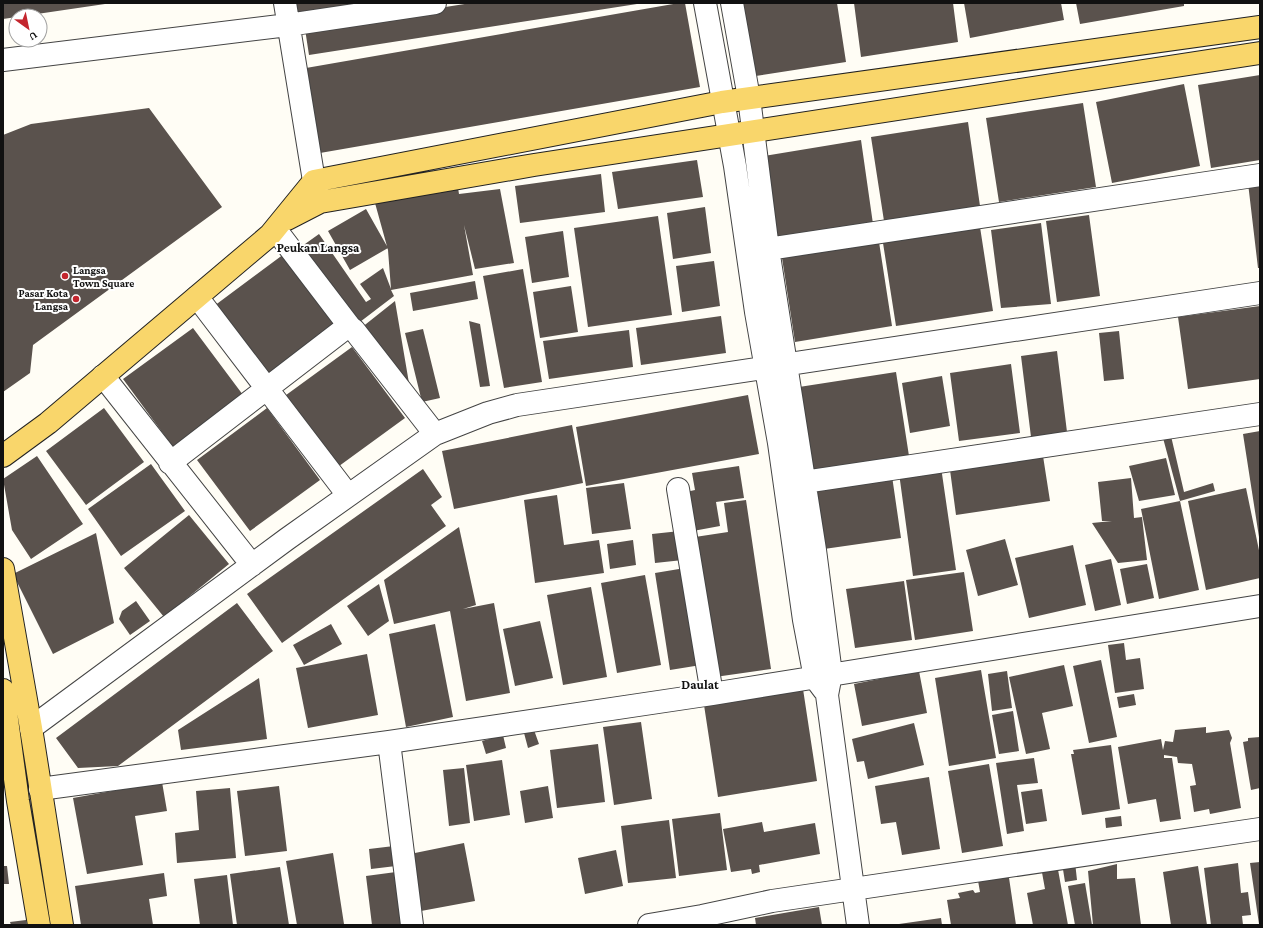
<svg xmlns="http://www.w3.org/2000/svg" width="1263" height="928" font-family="'Crimson Pro',serif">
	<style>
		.building { fill: #5a524d }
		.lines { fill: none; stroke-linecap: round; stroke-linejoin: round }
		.minor-casing { stroke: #444; stroke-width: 24 }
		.major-casing { stroke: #222; stroke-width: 24 }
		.minor { stroke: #fff; stroke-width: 22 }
		.major { stroke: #f9d66b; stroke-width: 22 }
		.poi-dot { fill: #c4262e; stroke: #fff; stroke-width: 1.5 }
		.labels { text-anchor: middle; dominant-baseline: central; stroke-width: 4; stroke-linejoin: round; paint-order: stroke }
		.poi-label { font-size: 11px; font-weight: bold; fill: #111; stroke: #fff; text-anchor: start }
		.quarter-label { font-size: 13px; font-weight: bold; fill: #111; stroke: #fff }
	</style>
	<rect width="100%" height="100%" fill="#fffdf5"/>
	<path class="building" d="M3,3H105V4L3,19Z
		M296,3H364L298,13Z
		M471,3L637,4L309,55L305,29Z
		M679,3H685L700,87L320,153L306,68Z
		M738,3H837L846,62L749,77Z
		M854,3H953L958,42L861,57Z
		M964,3H1061L1064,20L970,38Z
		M1076,3H1184V6L1080,24Z
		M1260,75V160L1211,168L1198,85Z
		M1184,84L1200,166L1112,183L1096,102Z
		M1083,103L1096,187L999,202L986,118Z
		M149,108L222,207L33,345L30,373L3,392V135L31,124Z
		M968,122L980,206L884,221L871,137Z
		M861,140L873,224L777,239L764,156Z
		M697,160L703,197L618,209L612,172Z
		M601,174L605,212L520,223L515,186Z
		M1260,182V268H1258L1248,183Z
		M458,188L459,194L500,189L514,263L475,269L464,225L473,275L391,290L394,296L356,325L298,249L319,234L366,302L371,299L360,284L383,268L391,289L388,250L375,203Z
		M705,207L711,253L673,259L667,213Z
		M366,209L388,248L350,270L328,231Z
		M1089,215L1100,296L1057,302L1046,221Z
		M658,216L672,315L588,327L574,228Z
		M1041,223L1051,304L1001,308L991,230Z
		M980,227L993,311L896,326L883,243Z
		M563,231L569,277L532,283L525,237Z
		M879,242L892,326L795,342L782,258Z
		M284,254L337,326L267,378L214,306Z
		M714,261L720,306L682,312L676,266Z
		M523,269L542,382L504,388L483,276Z
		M475,281L478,299L413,311L410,293Z
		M571,286L578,332L540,338L533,292Z
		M395,301L410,389L361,328Z
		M1260,306V379L1188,389L1178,317Z
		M721,316L726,353L641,365L636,328Z
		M469,321L480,324L490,386L480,387Z
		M193,328L246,399L176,451L123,379Z
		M423,329L440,398L422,402L405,333Z
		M629,330L633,367L549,379L543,341Z
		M1119,331L1124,379L1104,381L1099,333Z
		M352,347L405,418L335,469L282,398Z
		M1057,351L1067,432L1031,437L1021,356Z
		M1011,364L1020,433L959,441L950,373Z
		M896,372L909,456L812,470L799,387Z
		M942,376L950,426L910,433L902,383Z
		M748,395L759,454L586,486L576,427Z
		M104,408L144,462L86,505L46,451Z
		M267,408L320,480L250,531L197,460Z
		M572,425L583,483L454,509L442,451Z
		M1260,431V536L1259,537L1243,434Z
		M1171,436L1184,492L1213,483L1215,491L1180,501L1163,438Z
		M37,456L83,524L31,559L12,530L3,479Z
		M1043,456L1050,501L956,515L950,470Z
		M1166,458L1175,495L1139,501L1129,466Z
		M151,464L185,511L121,556L88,509Z
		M739,466L744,498L716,502L720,526L693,531L686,492L695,490L692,473Z
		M941,467L956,570L913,576L899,473Z
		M423,469L442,497L431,505L446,526L282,643L247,594Z
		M892,476L901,538L817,550L808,489Z
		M1131,478L1134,518L1142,517L1147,560L1118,563L1092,523L1112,521H1102L1098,482Z
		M624,483L631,529L592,534L586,488Z
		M1246,488L1260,555V578L1206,590L1188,501Z
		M557,495L564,545L599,540L604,573L535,583L524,500Z
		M746,500L771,669L715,677L695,537L728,532L724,503Z
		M1180,501L1199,590L1159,599L1141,509Z
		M189,515L229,564L164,617L124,568Z
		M459,527L476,605L463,609L494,603L510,693L466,701L450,611L394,624L384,580Z
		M680,531L683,560L655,563L652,534Z
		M96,533L114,623L53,654L13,574Z
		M1005,539L1018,585L978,596L966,550Z
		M633,540L636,565L610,569L607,544Z
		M1073,545L1086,605L1029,618L1015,558Z
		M1111,559L1121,605L1095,611L1085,565Z
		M1147,564L1154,598L1127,604L1120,569Z
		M685,568L701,665L670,670L655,573Z
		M964,572L973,631L915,640L906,580Z
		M645,575L661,665L617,673L601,583Z
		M904,581L912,640L855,648L846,589Z
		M379,584L389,621L368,636L347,606Z
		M591,587L607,677L563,685L547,595Z
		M136,601L150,621L130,635L119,619L122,611Z
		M237,603L273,651L118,766L78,768L56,738Z
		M540,621L553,678L515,686L503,629Z
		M331,624L342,644L304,665L293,645Z
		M435,624L453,717L406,727L389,634Z
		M1124,643L1126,660L1140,658L1144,689L1115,693L1108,645Z
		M367,654L378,715L308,728L296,668Z
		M1101,660L1117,737L1089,743L1073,666Z
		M1064,665L1073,706L1042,713L1050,749L1026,754L1009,677Z
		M981,670L996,758L949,766L935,678Z
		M919,671L927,713L862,726L854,684Z
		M1007,671L1012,708L992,711L988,674Z
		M259,678L267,739L181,750L178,730Z
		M803,689L817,781L718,797L704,705Z
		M1134,694L1136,705L1119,708L1117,697Z
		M1013,711L1019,751L999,754L992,715Z
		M641,722L652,799L614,805L603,727Z
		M914,723L924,765L868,779L864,761L857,762L852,739Z
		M1206,727V733L1229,730L1232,738L1230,743L1241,808L1210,814L1209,809L1194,812L1190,786L1196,785L1192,764L1178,763L1177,757L1164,755V758H1172L1181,819L1160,822L1156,799L1128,804L1118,747L1161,739L1163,750L1165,741L1173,742L1175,730Z
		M534,730L539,744L528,748L524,733Z
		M503,735L506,748L486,754L482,741Z
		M1260,737V788L1251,790L1243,742L1248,741V738Z
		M598,744L605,802L557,808L550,750Z
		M1111,745L1120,809L1082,815L1071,754H1074L1073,750Z
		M1034,758L1038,783L1017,785L1024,831L1007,834L996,763Z
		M502,760L510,815L474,821L466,765Z
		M989,764L1003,846L962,853L948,771Z
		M464,768L470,823L449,826L443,770Z
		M929,777L940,849L902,855L896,822L881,824L875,786Z
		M162,782L167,811L135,816L143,865L87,874L73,798Z
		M279,786L287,851L245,856L237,791Z
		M548,786L553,818L525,823L520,791Z
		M230,788L236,858L177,863L175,833L199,830L196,791Z
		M1042,789L1047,821L1026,824L1021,792Z
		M720,813L727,870L679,876L672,819Z
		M1121,816L1122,826L1106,828L1105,818Z
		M669,820L676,878L628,883L621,826Z
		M762,822L764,832L815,823L820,854L759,865L760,872L752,874L751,869L731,872L723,829Z
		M464,843L475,901L421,911L410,854Z
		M394,846L396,866L371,869L369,849Z
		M616,850L623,886L585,894L578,858Z
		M333,853L344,924L297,925L286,861Z
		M1075,862L1077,880L1065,882L1062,863Z
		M1260,862V924H1259L1250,863Z
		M1238,863L1241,893L1248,892L1251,915L1242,916L1243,925H1211L1204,868Z
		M1057,864L1068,925H1033L1027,893L1045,889L1041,867Z
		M1117,864V879L1135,878L1141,925H1093L1088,871Z
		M3,866H7L9,884H3Z
		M1198,866L1207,925H1171L1163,872Z
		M280,867L289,925H237L230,874Z
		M1008,871L1016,925H951L947,900L960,898L958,893L973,890L975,893L980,892L977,875Z
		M396,872L403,924L372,925L366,876Z
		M164,873L167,896L149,899L153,925H81L75,886Z
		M227,875L233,925H200L194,879Z
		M1085,883L1092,925H1075L1068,886Z
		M819,907L822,925H756L755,918Z
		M941,918L942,925H899V924Z
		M26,920L27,925H11L10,922Z"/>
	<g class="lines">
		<defs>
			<path id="minor" d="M285,3L314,181L319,199
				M705,3L735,166L756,312L779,443L804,620L815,678L824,690
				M732,3L749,98L768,249L815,550L831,674L827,695L858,925
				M3,60L288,25L435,3
				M276,230L350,327
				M768,249L1260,175
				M197,297L348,495
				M103,376L252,565
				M170,463L343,330L350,327L354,330L435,434
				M804,482L1260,414
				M678,489L712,694
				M31,728L287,539L435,434L488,413L517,405L1260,293
				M389,742L412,925
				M40,789L389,742L712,694L1260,606
				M649,925L702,916L772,901L1260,829"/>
			<path id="major" d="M287,219L320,202L534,165L1260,53
				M3,456L48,423L270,235L314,181L722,102L1260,27
				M3,569L31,728L62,925
				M3,690L18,801L39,925"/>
		</defs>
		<use href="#minor" class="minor-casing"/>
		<use href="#major" class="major-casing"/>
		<use href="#minor" class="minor"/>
		<use href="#major" class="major"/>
	</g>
	<g class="poi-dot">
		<circle cx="65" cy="276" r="4"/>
		<circle cx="76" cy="299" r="4"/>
	</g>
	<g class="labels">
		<g class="poi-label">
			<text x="73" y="270">Langsa<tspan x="73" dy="13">Town Square</tspan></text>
			<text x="68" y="293" text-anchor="end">Pasar Kota<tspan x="68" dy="13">Langsa</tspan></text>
		</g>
		<g class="quarter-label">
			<text x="318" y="247">Peukan Langsa</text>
			<text x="700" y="684">Daulat</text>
		</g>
	</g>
	<rect width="1263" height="928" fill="none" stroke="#111111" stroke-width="8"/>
	<g transform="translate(28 28) rotate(147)"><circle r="19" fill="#ffffff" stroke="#a0a0a0"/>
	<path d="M0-3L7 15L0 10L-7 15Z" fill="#c4262e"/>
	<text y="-6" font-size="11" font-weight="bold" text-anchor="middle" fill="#111111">U</text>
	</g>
</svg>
